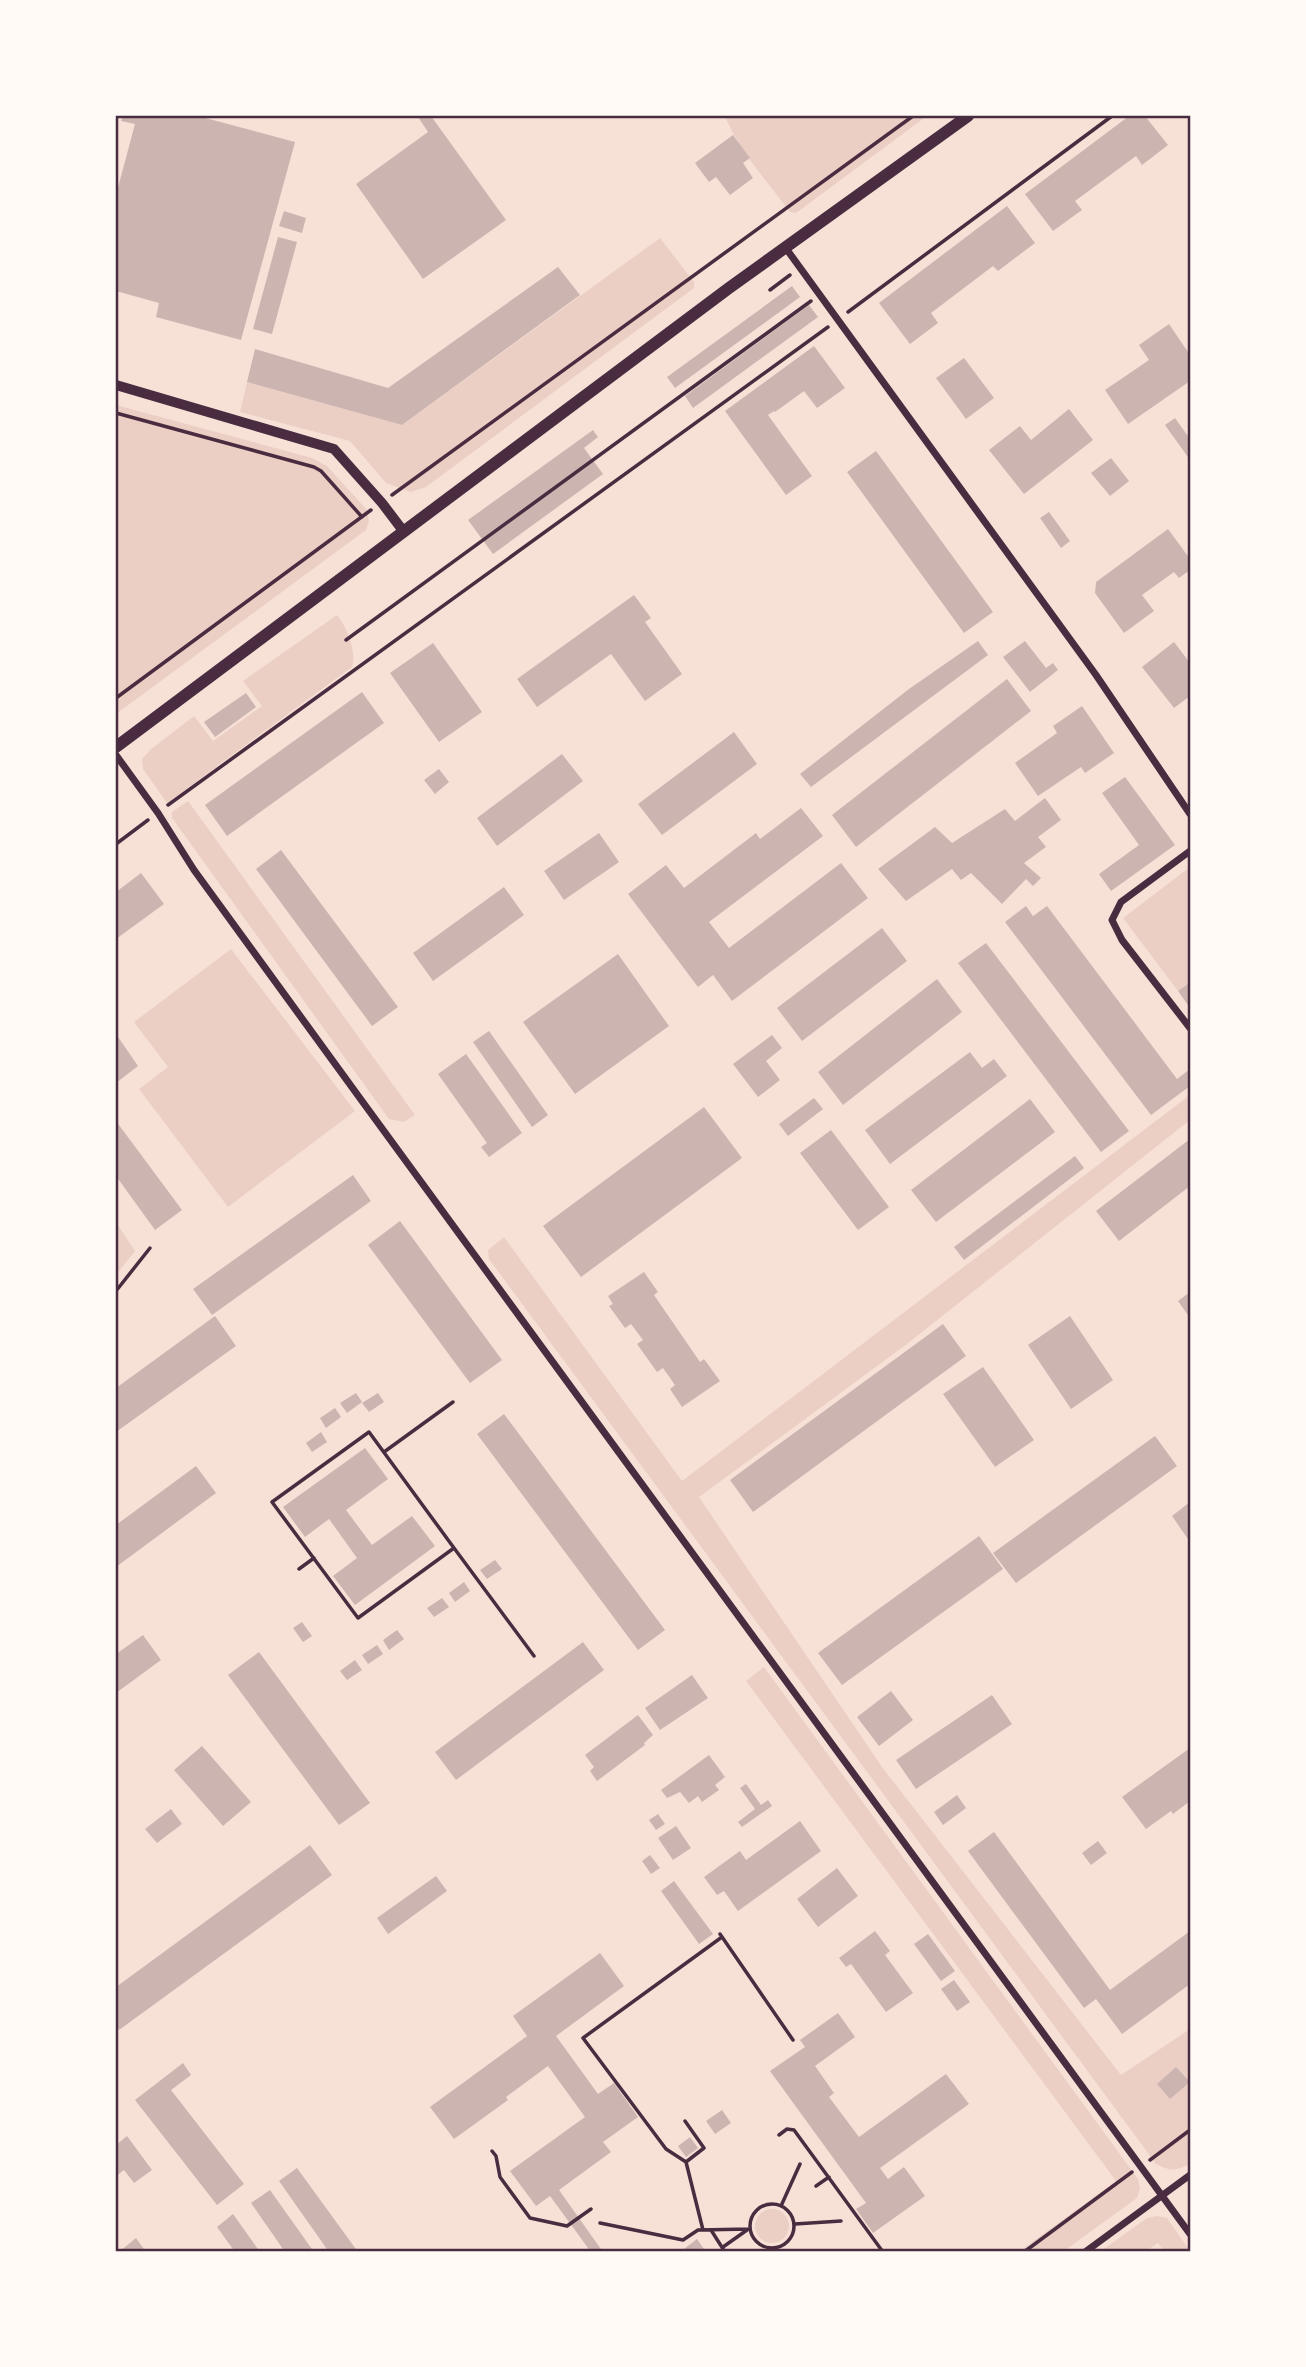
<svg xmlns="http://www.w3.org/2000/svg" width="1306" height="2367" font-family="'IBM Plex Sans',sans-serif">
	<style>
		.green { fill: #ebcfc5 }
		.building { fill: #ccb4b1 }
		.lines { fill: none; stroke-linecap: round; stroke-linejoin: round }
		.path { stroke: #4a2c40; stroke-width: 3.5 }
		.minor { stroke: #4a2c40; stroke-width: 7 }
		.tertiary { stroke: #4a2c40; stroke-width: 10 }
		.secondary { stroke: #4a2c40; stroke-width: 12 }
		.neatline { fill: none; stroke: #4a2c40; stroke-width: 2.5 }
	</style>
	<rect width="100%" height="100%" fill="#f7e1d7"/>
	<path class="green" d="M725,116H927L796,213L790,212C767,181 739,151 725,116Z
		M660,238L694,282V288L426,487L411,492L386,483L350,441L240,412L247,382L402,425Z
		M116,405L312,458L327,466L367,510L369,521L366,530L116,714Z
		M337,615C347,627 357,652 352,667L167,803L143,769L142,759L150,750L194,716L213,741L262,706L243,681Z
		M188,801L415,1115L404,1122L389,1119L172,818V812Z
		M1190,867V981L1178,991L1123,918Z
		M231,949L355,1111L228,1207L139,1089L168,1067L134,1022Z
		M1190,1095V1120L907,1344L699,1497L882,1767L1121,2075L1190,2029V2163C1178,2172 1169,2171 1156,2164L489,1259L488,1250L504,1237L682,1481Z
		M116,1222L135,1251L116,1275Z
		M764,1667L1138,2179L1140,2188L1137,2198L1064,2251H1020L1116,2181L746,1681Z
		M755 2226a17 17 0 1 1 34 0a17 17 0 1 1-34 0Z
		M1157,2216L1167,2218L1190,2251H1164L1158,2243L1146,2251H1101L1147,2218Z"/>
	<path class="building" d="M123,116H198L295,142L241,340L156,317L159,303L116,291V195L135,124L121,121Z
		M420,116H431L506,220L423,279L356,184L428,132L418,117Z
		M1129,116H1145L1168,145L1142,165L1136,156L1075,201L1082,210L1053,231L1025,194Z
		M733,135L750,158L743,163L753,178L730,195L716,177L709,182L695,163Z
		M1007,206L1035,243L998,271L993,266L931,313L938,323L910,344L879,303Z
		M284,211L306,218L302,233L279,226Z
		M278,237L297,242L272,334L253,329Z
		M558,267L580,295L402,425L247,382L255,349L388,388Z
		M792,286L800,297L675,388L667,377Z
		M809,305L818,317L693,408L685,396Z
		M1169,324L1190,355V381L1128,424L1105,390L1149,360L1139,345Z
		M814,346L845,388L817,408L804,391L775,412L774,411L768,415L812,476L786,495L725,411Z
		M964,358L994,398L966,419L936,378Z
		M1069,409L1093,440L1024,494L989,450L1020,426L1031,440Z
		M1175,418L1190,439V460L1165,425Z
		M593,430L598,437L584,448L603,474L493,554L468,520Z
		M876,451L993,612L964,633L847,472Z
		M1111,458L1129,481L1110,496L1091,473Z
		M1049,512L1070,541L1061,548L1040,518Z
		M1168,529L1190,559V570L1179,578L1174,572L1142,595L1154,611L1124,633L1095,593L1096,582Z
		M634,595L651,618L645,622L682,674L645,701L611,654L537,707L517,679Z
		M978,641L988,655L811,787L800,774L909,689Z
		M1025,641L1046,668L1053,663L1058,670L1030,692L1003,657Z
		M1174,642L1190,663V696L1174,708L1142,667Z
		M433,643L482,712L439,742L390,673Z
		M1007,679L1031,711L856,847L832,815Z
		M362,692L384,723L227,836L205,805Z
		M246,693L256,707L215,737L204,722Z
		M1082,706L1114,753L1085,773L1081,767L1038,796L1015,763L1057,733L1053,726Z
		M734,732L757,764L662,835L638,804Z
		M562,754L583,781L497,846L477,818Z
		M439,769L449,782L435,794L424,780Z
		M1125,777L1175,845L1111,891L1099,874L1139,845L1102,793Z
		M1045,798L1061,820L1038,837L1046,847L1024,863L1041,878L1033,886L1026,879L1002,904L971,873L961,880L952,869L906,901L878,869L935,827L952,843L1005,809L1015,821Z
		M801,808L823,836L709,922L729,948L841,863L868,898L732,1001L713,975L698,987L628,894L666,865L684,888L756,833L760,839Z
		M599,833L619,862L564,900L544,871Z
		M281,850L398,1007L372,1026L256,869Z
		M141,873L164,904L116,939V892Z
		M504,887L524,915L433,981L413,953Z
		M1026,906L1033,916L1047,906L1177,1079L1190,1069V1086L1151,1115L1005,922Z
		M882,928L907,961L802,1041L777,1008Z
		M986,943L1129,1131L1101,1152L958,963Z
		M618,954L669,1026L575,1094L523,1022Z
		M937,979L962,1012L843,1105L818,1072Z
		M1190,982V1008L1178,991Z
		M489,1031L548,1115L532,1127L473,1042Z
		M116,1034L138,1066L116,1083Z
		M772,1035L782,1048L766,1061L780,1080L758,1097L733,1064Z
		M970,1052L982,1068L994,1059L1007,1076L890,1164L865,1130Z
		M466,1054L522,1133L489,1157L481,1147L487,1143L438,1074Z
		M814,1098L823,1109L788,1136L779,1124Z
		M1030,1099L1055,1132L936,1222L911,1190Z
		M704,1107L742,1158L581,1277L543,1226Z
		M116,1121L182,1210L155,1230L116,1176Z
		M831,1130L889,1207L858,1230L800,1153Z
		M1190,1139V1186L1119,1241L1096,1211Z
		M1075,1156L1084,1168L964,1260L954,1247Z
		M353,1175L371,1201L212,1315L193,1289Z
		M400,1221L502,1360L470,1383L368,1245Z
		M644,1272L658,1292L654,1295L700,1362L704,1359L720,1381L682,1407L670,1389L675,1385L663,1368L657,1372L637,1344L643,1340L631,1324L625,1328L609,1306L613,1304L608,1296Z
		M1190,1292V1318L1178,1301Z
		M215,1316L236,1346L116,1432V1388Z
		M1070,1316L1113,1380L1071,1409L1028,1345Z
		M943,1324L966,1356L753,1512L730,1480Z
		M983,1367L1034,1440L995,1467L943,1394Z
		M356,1393L362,1402L347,1413L340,1403Z
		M378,1393L384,1402L369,1412L362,1403Z
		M335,1408L341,1417L326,1428L320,1418Z
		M504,1414L665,1630L638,1650L477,1434Z
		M321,1432L327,1442L312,1452L306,1443Z
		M1155,1436L1177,1466L1016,1583L993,1553Z
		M365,1448L388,1479L346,1510L372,1545L412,1516L435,1546L355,1605L333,1576L357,1558L329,1519L305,1537L283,1507Z
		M196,1466L216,1493L116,1567V1525Z
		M1190,1502V1542L1172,1516Z
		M979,1536L1003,1569L842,1685L818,1653Z
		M495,1560L502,1569L487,1579L480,1570Z
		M464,1582L470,1591L455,1602L449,1593Z
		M442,1598L449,1607L434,1617L427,1608Z
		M302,1622L312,1636L303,1642L293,1628Z
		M397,1630L404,1639L389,1650L383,1640Z
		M143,1635L161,1660L116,1693V1654Z
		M583,1642L604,1670L456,1780L435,1752Z
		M377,1645L383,1654L368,1664L362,1655Z
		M259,1652L370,1803L339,1825L228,1675Z
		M355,1660L362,1670L347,1680L340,1671Z
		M692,1675L708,1698L660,1730L645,1708Z
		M891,1691L913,1720L879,1746L857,1717Z
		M992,1695L1012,1724L916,1789L896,1760Z
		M638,1715L653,1735L644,1743L645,1745L597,1781L590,1771L594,1767L585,1755Z
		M202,1746L251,1802L223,1826L174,1770Z
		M1190,1748V1801L1173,1814L1171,1811L1146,1829L1122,1797Z
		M709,1755L725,1777L715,1785L719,1790L702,1802L698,1796L689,1803L680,1792L667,1798L661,1790Z
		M746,1784L761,1805L768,1800L772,1806L742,1827L738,1822L755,1809L740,1788Z
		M957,1795L966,1808L943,1825L934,1812Z
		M171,1809L182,1824L157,1843L145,1829Z
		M658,1814L665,1824L656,1830L649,1820Z
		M800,1821L821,1851L738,1911L724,1891L717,1895L704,1877L740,1851L746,1860Z
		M676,1826L691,1848L673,1860L658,1838Z
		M994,1832L1110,1990L1190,1931V1984L1122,2034L1096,1999L1084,2008L968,1851Z
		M1098,1841L1107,1853L1091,1865L1082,1853Z
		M310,1845L332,1875L119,2030L116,2026V1987Z
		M650,1855L660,1868L651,1874L642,1861Z
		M837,1868L858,1896L818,1927L797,1899Z
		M436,1876L447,1891L388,1934L377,1918Z
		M674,1881L713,1934L699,1944L661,1891Z
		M875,1931L890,1951L885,1955L913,1993L886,2012L851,1964L846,1967L839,1958Z
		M928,1934L955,1971L941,1981L914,1944Z
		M600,1953L624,1986L556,2036L598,2094L614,2083L638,2117L603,2142L611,2152L559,2190L603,2252H591L550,2196L536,2206L510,2171L585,2117L548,2066L506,2097L508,2100L454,2139L430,2107L527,2036L513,2016Z
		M954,1980L970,2002L957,2011L941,1989Z
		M838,2013L855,2037L815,2066L834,2093L829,2097L859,2137L946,2074L969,2104L880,2168L888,2179L904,2167L925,2196L873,2233L856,2209L866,2203L770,2071L805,2047L800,2040Z
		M183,2063L191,2075L171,2090L244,2184L217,2205L135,2100Z
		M1176,2067L1190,2082L1170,2099L1157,2084Z
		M722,2110L731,2123L715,2134L706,2121Z
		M127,2136L152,2170L134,2183L124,2170L116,2176V2145Z
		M690,2137L698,2148L686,2157L678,2146Z
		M297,2168L358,2252H329L279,2181Z
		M270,2190L314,2252H285L251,2203Z
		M233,2214L260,2252H235L217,2227Z
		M136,2238L146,2252H119Z
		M697,2239L706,2252H680Z"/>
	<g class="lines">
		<path class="path" d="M770,290L790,275
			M848,312L1112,116
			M116,413L314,467L321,471L362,517
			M392,495L913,116
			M346,640L811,301
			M116,698L371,510
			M168,805L828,327
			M116,844L148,820
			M116,1291L150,1248
			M369,1432L454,1548L358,1618L272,1502Z
			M384,1452L453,1402
			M454,1548L534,1656
			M299,1569L314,1558
			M720,1934L793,2040
			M685,2121L704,2148L686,2162
			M779,2135L787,2129L794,2130L883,2252
			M492,2151L496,2156L500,2177L530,2218L567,2226L591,2209
			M1150,2160L1190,2130
			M816,2186L829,2177
			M750 2226a22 22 0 1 1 44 0a22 22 0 1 1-44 0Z
			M781,2206L800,2164
			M600,2223L683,2240L698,2230L750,2229
			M795,2224L841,2221
			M703,2230L686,2162L666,2149L583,2038L722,1937
			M711,2230L725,2252
			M723,2247L747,2230
			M1024,2252L1132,2172"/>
		<path class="minor" d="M785,247L1096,675L1190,814
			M116,755L158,813L194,870L362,1101L1190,2234
			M1190,851L1121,902L1112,920L1122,940L1190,1028
			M1085,2252L1190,2175"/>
		<path class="tertiary" d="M116,385L334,449L382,503L404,532"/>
		<path class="secondary" d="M116,747L729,288L968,116"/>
	</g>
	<rect width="1306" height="2367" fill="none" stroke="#fffaf5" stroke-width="234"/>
	<rect x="117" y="117" width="1072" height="2133" class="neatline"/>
</svg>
